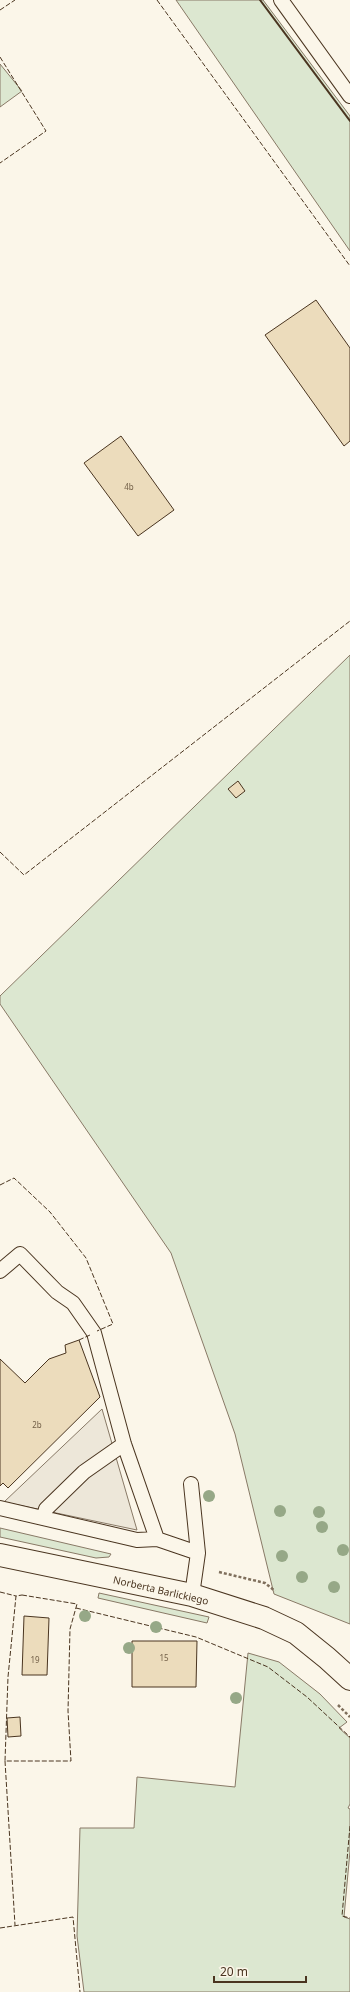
<svg xmlns="http://www.w3.org/2000/svg" width="350" height="1992" font-family="'Noto Sans',sans-serif">
	<style>
		.green { fill: #dce7d0; stroke: #887966 }
		.parking { fill: #ede7d9; stroke: #887966 }
		.building { fill: #ecdcbc; stroke: #4a3520 }
		.lines { fill: none; stroke-linecap: round; stroke-linejoin: round }
		.lane-casing { stroke: #4a3520; stroke-width: 16 }
		.secondary-casing { stroke: #4a3520; stroke-width: 24 }
		.path { stroke: #7f6f5c; stroke-width: 2.5; stroke-dasharray: 3 2; stroke-linecap: butt }
		.lane { stroke: #fbf6e9; stroke-width: 14 }
		.secondary { stroke: #fbf6e9; stroke-width: 22 }
		.fence { stroke: #4a3520; stroke-width: 1; stroke-dasharray: 5 2; stroke-linecap: butt }
		.wall { stroke: #4a3520; stroke-width: 2 }
		.tree { fill: #96a887 }
		.labels { text-anchor: middle; dominant-baseline: central; stroke-width: 3; stroke-linejoin: round; paint-order: stroke }
		.number-label { font-size: 8px; fill: #725f47 }
		.street-label { font-size: 10px; fill: #4a3520; stroke: #fbf6e9 }
	</style>
	<rect width="100%" height="100%" fill="#fbf6e9"/>
	<path class="green" d="M176,0H263L350,116V251Z
		M0,64L22,91L0,107Z
		M350,655V1624L274,1594L235,1434L171,1253L0,1004V996Z
		M0,1528L111,1554L109,1557L96,1558L0,1537Z
		M99,1593L209,1617L207,1623L98,1598Z
		M248,1653L279,1662L320,1694L347,1722L339,1728L350,1738V1804L348,1808L350,1809V1851L344,1917L350,1919V1992H84L77,1936L80,1828H134L137,1777L235,1787Z"/>
	<path class="parking" d="M102,1409L137,1530L4,1502Z"/>
	<path class="building" d="M316,300L350,348V441L344,446L265,335Z
		M121,436L174,510L138,536L84,463Z
		M238,781L245,791L236,798L228,789Z
		M79,1340L100,1397L8,1488L3,1483L0,1486V1359L25,1383L49,1359L66,1353L65,1345Z
		M24,1616L49,1618L47,1675H22Z
		M132,1641H197L196,1687H132Z
		M20,1717L21,1736L8,1737L7,1718Z"/>
	<g class="lines">
		<defs>
			<path id="lane" d="M281,0L350,96
				M0,1271L20,1254L57,1292L73,1303L94,1333L124,1444L157,1539L198,1553
				M191,1484L198,1553L192,1595
				M0,1508L137,1540L157,1539
				M44,1517L46,1509L84,1472L124,1444"/>
			<path id="secondary" d="M0,1555L192,1595L264,1618L296,1633L327,1658L350,1679"/>
		</defs>
		<use href="#lane" class="lane-casing"/>
		<use href="#secondary" class="secondary-casing"/>
		<path class="path" d="M219,1572L265,1583L275,1591
			M338,1705L350,1717"/>
		<use href="#lane" class="lane"/>
		<use href="#secondary" class="secondary"/>
		<path class="fence" d="M157,0L350,266
			M0,10L15,0
			M0,57L46,131L0,163
			M0,852L24,875L350,621
			M0,1185L14,1178L50,1212L86,1258L113,1324L97,1331
			M79,1340L90,1335
			M0,1592L16,1596
			M22,1595L77,1604L70,1629L68,1711L71,1761H5L8,1677L16,1596Z
			M76,1608L196,1637L268,1667L307,1697L350,1737
			M5,1761L15,1925
			M350,1826L342,1916L350,1918
			M0,1928L73,1917L80,1992"/>
		<path class="wall" d="M260,0L350,121"/>
	</g>
	<g class="tree">
		<circle cx="209" cy="1496" r="6"/>
		<circle cx="280" cy="1511" r="6"/>
		<circle cx="319" cy="1512" r="6"/>
		<circle cx="322" cy="1527" r="6"/>
		<circle cx="343" cy="1550" r="6"/>
		<circle cx="282" cy="1556" r="6"/>
		<circle cx="302" cy="1577" r="6"/>
		<circle cx="334" cy="1587" r="6"/>
		<circle cx="85" cy="1616" r="6"/>
		<circle cx="156" cy="1627" r="6"/>
		<circle cx="129" cy="1648" r="6"/>
		<circle cx="236" cy="1698" r="6"/>
	</g>
	<g class="labels">
		<g class="number-label">
			<text x="129" y="486">4b</text>
			<text x="37" y="1424">2b</text>
			<text x="164" y="1657">15</text>
			<text x="35" y="1659">19</text>
		</g>
		<g class="street-label">
			<text transform="translate(161 1590) rotate(13)">Norberta Barlickiego</text>
		</g>
	</g>
	<path d="M214 1976v6h92v-6" fill="none" stroke="#4a3520" stroke-width="2"/>
	<text x="220" y="1976" font-size="12" fill="#4a3520" stroke="#fbf6e9" stroke-width="3" paint-order="stroke">20 m</text>
</svg>
